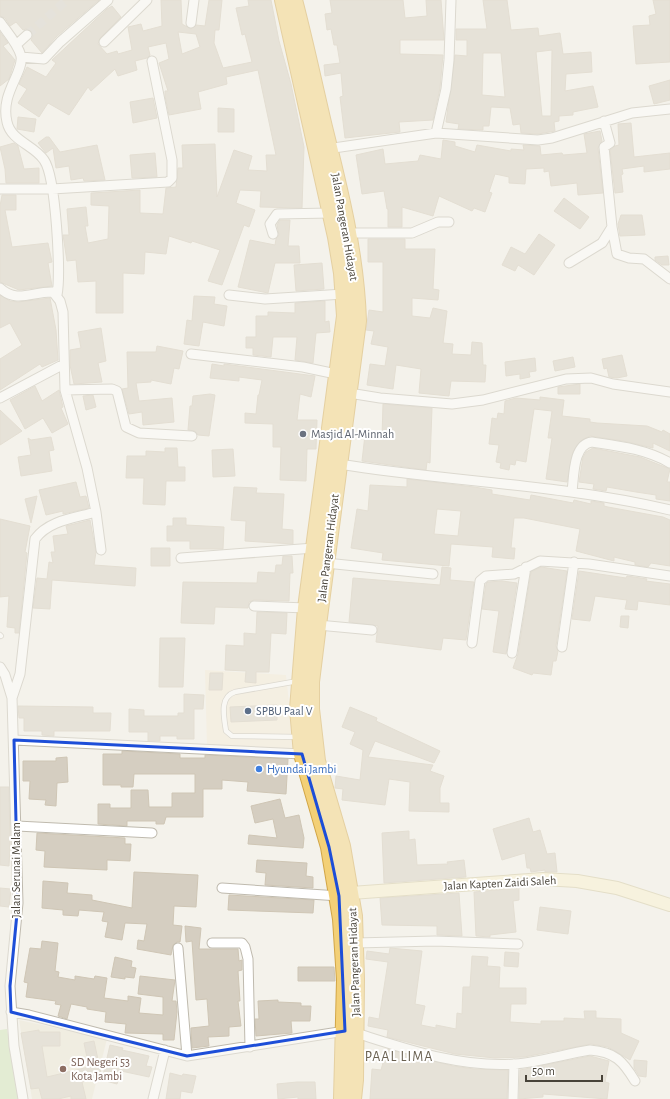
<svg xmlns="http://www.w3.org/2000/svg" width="670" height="1099" font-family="'Alegreya Sans',sans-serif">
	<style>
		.commercial { fill: #f4ead8 }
		.education { fill: #ece7d6 }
		.green { fill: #cee5b7 }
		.building { fill: #d5cec1; stroke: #cfc6b5; fill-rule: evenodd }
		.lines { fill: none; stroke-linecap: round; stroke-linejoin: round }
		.street-tunnel { stroke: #d2cfc7; stroke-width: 9; stroke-dasharray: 9 4.5; stroke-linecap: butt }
		.lane-casing { stroke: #bfbaae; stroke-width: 6 }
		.street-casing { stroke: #bfbaae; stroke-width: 11 }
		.secondary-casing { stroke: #d0c69e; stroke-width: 14 }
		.highway-casing { stroke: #d2a647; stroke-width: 18 }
		.lane { stroke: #fff; stroke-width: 4.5 }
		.street { stroke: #fff; stroke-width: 9 }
		.secondary { stroke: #fbf2ce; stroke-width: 12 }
		.highway { stroke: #f3d077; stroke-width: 16 }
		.marked { fill: none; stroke: #1d4ed8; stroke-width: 3; stroke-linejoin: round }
		.worship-dot { fill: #6b7280; stroke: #fff; stroke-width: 1.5 }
		.service-dot { fill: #5c6f8a; stroke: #fff; stroke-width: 1.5 }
		.shop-dot { fill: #3f7fe0; stroke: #fff; stroke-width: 1.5 }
		.education-dot { fill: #8d6e63; stroke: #fff; stroke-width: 1.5 }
		.labels { text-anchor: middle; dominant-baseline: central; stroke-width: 4; stroke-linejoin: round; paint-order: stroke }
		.street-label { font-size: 12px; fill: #484339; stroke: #fff }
		.worship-label { font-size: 12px; fill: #5b616d; stroke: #fff; text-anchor: start }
		.service-label { font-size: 12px; fill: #4e5e75; stroke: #fff; text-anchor: start }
		.shop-label { font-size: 12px; fill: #366cbe; stroke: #fff; text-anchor: start }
		.education-label { font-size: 12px; fill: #785e54; stroke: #fff; text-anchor: start }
		.quarter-label { font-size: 14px; letter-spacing: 1px; fill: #6a6151; stroke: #fff }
	</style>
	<rect width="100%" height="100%" fill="#f4f2eb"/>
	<path class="commercial" d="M205,670L286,675L294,750L207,747Z"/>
	<path class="education" d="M19,1020L107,1039L92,1099H32Z"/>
	<path class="green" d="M7,1029L19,1099H0V1030Z"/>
	<path class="building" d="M0,0H99L56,37L42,53L31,40L33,36L31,31L26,29L23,30L16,22L10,26L5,18L0,16Z
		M161,0H181L182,24L191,29L196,25L205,26L209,0H222L219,30H215L214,43L223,68L252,62L245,34L242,35L236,8L249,6L248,0H271L279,41L291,84L304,147L302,208L260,207L261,191L240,190L236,203L255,210L249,227L244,225L222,285L208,281L220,250L192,241L191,243L169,236L166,254L145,252L144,274L123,273V313H96V281L78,282L76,260L67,261L63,235H69L67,209L86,207L88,226H85L88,243L108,239L109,206L91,205V193L140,190V213L163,214L166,188L176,187L178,168H183L182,145L215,144L217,197L234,150L252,156L248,170L267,171L266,155H276L258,70L226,77L227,84L198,92L201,109L169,115L165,96V91H168L159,63L169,59L166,43L148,47L150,55L147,58L135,61L137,70L118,76L115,69L91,91L88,87L69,115L48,103L39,117L18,103L27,89L19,84L27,67L46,77L56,63L52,60L107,9L112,6L121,17L100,38L98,44L107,54L117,51L118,54L132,50L128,27L141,24L143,31L162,26ZM178,32L196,34L200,47L182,54Z
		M330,0H403L405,18L427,16L426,0H441L444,40H400V54L443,55L440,88L433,120L399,122L400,132L345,138L340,97L343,96L341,73L325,76L324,65L340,63L337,45H334L331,29L327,30L325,14L332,13Z
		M483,0H507L511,30L538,28L539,36L560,33L563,54L591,52L592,72L566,74L565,91L593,86L598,107L573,112V115L559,116V121L554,122L555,131L538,134L521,133L520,124L513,125L510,108L491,107L489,126H483V130L458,129L459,124L446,122L455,55L467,56V40H456V29H487ZM552,50L551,116H542L536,52ZM483,53H501L505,97L482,95Z
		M653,0H670V62L636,64L633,26L650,25L649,16L656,14Z
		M0,32L8,43L3,46L15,60L9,79L0,86Z
		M670,80V100L654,104L649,86Z
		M153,98L157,118L133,123L130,102Z
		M218,108L234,109V132H218Z
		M18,117L36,119L34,132L17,129Z
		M631,123L634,157L670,153V169L644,172V166L622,169L623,174L621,175L623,192L615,193L610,150L615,146L619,145L618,124Z
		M600,131L602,141L598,148L603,193L578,195L577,183L551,186L549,171L544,172V168L526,169L525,184L509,183V177L495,174L489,192L492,193L485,212L474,208L472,211L439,196L433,216L402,207V227H388V209H387L384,191L362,194L356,155L383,149L385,164L418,161L420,155L441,159L443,140L455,142V146L475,152L477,145L511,151V149L524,150L523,145L540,146L541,155L562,153L563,155L587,153L584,134Z
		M46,137H49L60,152L97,145L105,180L84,181L83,178L71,180L69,166L56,168L53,148L46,153L38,143Z
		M14,143L18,146L24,169L39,168V183H6L5,169L0,147Z
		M155,153L157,177L132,178L130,155Z
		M2,195H16V210H5L12,247L48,243L52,262L48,263L52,286L19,290L0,282V206Z
		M564,198L589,217L580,229L554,211Z
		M621,215H642L645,235L620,236L618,224Z
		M280,220H290L288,246H299L300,263H275L268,293L238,287L250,240L275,245L276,239L279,235L277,225Z
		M539,234L555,245L534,275L518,265L515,271L502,265L511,247L525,254Z
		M368,239H405V249H435L433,289L439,290L438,300L412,298V316L430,318L433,308L447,311L443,343L453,344L452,354L471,355L472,342L482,343L483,365H486L485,382L451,381L449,396L419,393L421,369L396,365L393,389L367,385L370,364L385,366L388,347L371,344L374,331L366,330L369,310L383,312V262H368Z
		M668,256L669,265H662L655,260V257Z
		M322,263L324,289L296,291L294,265Z
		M0,295L10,301L18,302L50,298L56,330L58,360L42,367L40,364L0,390V359L22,345L10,323L0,328Z
		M194,296L215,297L214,304L227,306L224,326L203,322L199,346L184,344L187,320L192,321Z
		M325,301V322L329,321L330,332L316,333L313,363L295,360L297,337H273L271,357L253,355V348H246V337H256V316H268V312L295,313V303Z
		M101,328L106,361L98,363L102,382L74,384L70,365V350L81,348L78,332Z
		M157,346L183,351L179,369L174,368L171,384L151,380V382L136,383L139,401L172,398L174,422L143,425L142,412L129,414L122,389L128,388L127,352H156Z
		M622,355L627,376L617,378L609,377L607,368L604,369L602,359Z
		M573,357L575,367L555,371L553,361Z
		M535,358L536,371L529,372L530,377L520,379V374L506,376L505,362Z
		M212,364L224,366V364L315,376L311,397L300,394L297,420H317L316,449H307L306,481L280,480L281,447H273V424L245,423V413L256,414L258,395H259L262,380L239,377V381L210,378Z
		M580,384V394H558V387Z
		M35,386L42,401L59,390L63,407L61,408L68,424L52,433L43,418L25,429L10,400Z
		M210,394L215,395L209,436L198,435L195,431L188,430L190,406H192L193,396Z
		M93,395L96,407L86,410L83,396Z
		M540,397L564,400L562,416L590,419V422L597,423L647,426L662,432L663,430L670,434V451L653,443V448L623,441L590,436L582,440L573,452L567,482L546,479L552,438H548L552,411L534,409L526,462L516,460L515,465L510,464L509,470L500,468L501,463L496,462L499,445L489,444L492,418L497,419L498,413L504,414L505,401L516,398L540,400Z
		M383,404L432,408L430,463L427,462L426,470L362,461L365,435L382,437Z
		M0,410L22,431L0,445Z
		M51,437L54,450L49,451L52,471L21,476L18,457L31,455L28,438L31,440Z
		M165,448H177L178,467H185V481H166L165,505L143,504L144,478H126L127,456H146V451L165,452Z
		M593,448L640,457L670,469L667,482H670V501L656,499V495L636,492L607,487L606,491L593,489L594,484L579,482L583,457L586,452Z
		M233,449L235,476L213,477L212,450Z
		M407,479L474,487L492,490V494L530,500L531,495L573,503L574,500L591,504V501L604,503V506L608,507L663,517L670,520V566L651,563L648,567L635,565V562L614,557V561L576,551L580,529L524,518H514L511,548H515L514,559L492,557L493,547L451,544L449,566L382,560L383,553L351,548L357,509L368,511L370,485L407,487ZM437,509L461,511L458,536L434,534Z
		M76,482L80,497L86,496L89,508L63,514V511L46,515L39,490Z
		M234,487L257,488L256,493L284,494L282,529L293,530V544L245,541L246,521L231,520Z
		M37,496L31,523L25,499Z
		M173,518H186V525L224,527L223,549H190V541H167V526H173Z
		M0,519L30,526L25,552L27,553L19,633H15V628L7,627L9,596L0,597Z
		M90,520L96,552L94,565L136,568L135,586L52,580L50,609L33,608L37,578L47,579L49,562L53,563L51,552H55L53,536L68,534L66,526Z
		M151,548H170V566H151Z
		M283,556H292L293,573H290L289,601L254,600L249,602L248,608L215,607L214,624L181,623L183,582L257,583L258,572L275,573L276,565H282Z
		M442,567L451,568L450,580L474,582L466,640L443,638L441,650L376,642L378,626L349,622L353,578L440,585Z
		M541,567L567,571L556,646L558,651L556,661H553L551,675L533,673L532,675L513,668L518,654L531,572Z
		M579,571L626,578L627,576L647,579L646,581L670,584V605L638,601L637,610L625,609L627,600L595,596L590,621L572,619Z
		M502,581L517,583L506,654L493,652L499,611L482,609L486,584L488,582Z
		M257,612L287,613L286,634L271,633L269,672H256V683L245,682L246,671L225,670L226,645L244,646V633L256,634Z
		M621,616H629L628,628L620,627Z
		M160,638H185L183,687H159Z
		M210,673H223L222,690H209Z
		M184,694L204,695L203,709H194V739H177V736H160V741H148V732H129V709L144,710V716H178V713H184Z
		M277,705V720L231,722L230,707Z
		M18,706L93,707V713H111L110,731H54V736L42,735V731H24V718H19Z
		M350,707L377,718L376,721L440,751L434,763L375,741L368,757L433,765L430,771L444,776L440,788V803H449V812L409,811L410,782L389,779L385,805L342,800L343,789L335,788L336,776L360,780L363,750L350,744L355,732L342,727Z
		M122,751L180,754V758H205V755L288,759L286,794L247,791L248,782L222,780V789H203V817H166L164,824H156V821H127V826L98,824V804H110V808H131V790H148L149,807H172V793H195V774H134L133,787H121V785H103V754H122Z
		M67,757L68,782L57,783L56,806L45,805L46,800L29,799L30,781H23V761H56V758Z
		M0,787H9L10,847L9,866L0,865Z
		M280,799L285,818L299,815L304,838L303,848L248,844L249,835L277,838L273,819L255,823L251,806Z
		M529,818L533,832L540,830L547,854L555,853L557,872H545V870L531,872L530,868H527L525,853L502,860L493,829Z
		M409,831V840L415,839L417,865L448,864L447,862L464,860L466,877L384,883L382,833Z
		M37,833L125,838V844H131L130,861L107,860V870L44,867L45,851L36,850Z
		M257,860L307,863L306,876L313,877V888L265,885L266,873L256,872Z
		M134,872L198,875L196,907L174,906L173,925L182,926L180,942H177L173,945L171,955L137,949L138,940L144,941L147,924L125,923L122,940L105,937L108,922L102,921L104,912L79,910L78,916L63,915V910L42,908L43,881L68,883L67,893L92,895V900L132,908Z
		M0,888L11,889L9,907L0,906Z
		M519,888V900L513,901L516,932L490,935V937L476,936L474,892Z
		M459,893L462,936L437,935V926L382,925L380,898Z
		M229,895L314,900L313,913L228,910Z
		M540,907L571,911L568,934L537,930Z
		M185,926L201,928L199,949H238L239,961L242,960V970L238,971L240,1001H238L241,1026L229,1027V1036L208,1037L209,1046L192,1048L191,1028L209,1026L207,999L196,1000L192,941L186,942Z
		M42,941L58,943L55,971L59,972L58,977L75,980V976L94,979L95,976L107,978L104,998L128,1001V996L141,998L139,1013L163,1015V997L138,994L140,976L175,980L172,1001H176L177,1012L174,1040H163V1034L125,1033L126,1024L105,1022L106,1012L87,1009V1007L71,1004L67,1019L58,1016L61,1005L55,1004L56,1001L26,997L28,983L24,982L30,948L41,949Z
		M390,948L422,951L415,1004L425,1006L421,1025L436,1028V1025L456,1029L457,1013L462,1014L463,987H470L472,956L488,957L487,966L500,967L499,988H526V1004H511L510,1022L541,1024V1021H564V1018L585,1019L584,1011H596V1018L621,1019V1033L639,1041L630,1060L608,1047L591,1044L524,1057L495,1058L455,1054L387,1037L388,1030L368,1026L369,1017L379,1019L388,962L366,959L367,951L389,954Z
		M505,952L519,953L518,967L504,966Z
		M115,957L132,961L131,967L136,968L134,978L125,977V979L111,977Z
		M298,967H334L335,981H298Z
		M278,1000V1002L301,1003V1006H311L310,1021H291L292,1033L256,1036L255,1019H259L258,1001Z
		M39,1030V1032H60V1046H42L47,1077L89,1067L84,1043L94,1041L102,1078L82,1082L86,1099H71V1096L58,1099H42L39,1088L31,1089L21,1033Z
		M110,1045L123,1048L122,1050L149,1056L146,1066L152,1067L149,1077L121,1071L117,1084L102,1080Z
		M387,1049L453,1066L474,1069L508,1070L507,1099H370L372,1069L381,1070Z
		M590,1056L609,1061L605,1082L609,1083L607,1099L543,1094V1097L519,1099L520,1070Z
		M634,1060L647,1061L646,1077L639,1076L634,1068Z
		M170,1073L182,1076L183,1074L196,1076L192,1093L181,1091L180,1099H166Z
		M297,1082H315L316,1099H298V1097L278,1099L277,1084Z"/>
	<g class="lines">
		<path class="street-tunnel" d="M27,35L67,0"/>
		<defs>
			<path id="lane" d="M0,635L1,636
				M298,737L232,736L226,731C224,717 219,697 235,692L298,681"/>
			<path id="street" d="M0,22C7,32 18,44 21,56C24,73 0,93 7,122C11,141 34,145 44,160C56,177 61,274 57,295
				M191,23L194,0
				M104,42L147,0
				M16,45L27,35
				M21,57L44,59L60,42L108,0
				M436,133L446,89L449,60L451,0
				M327,149L436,133L538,140L552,138L632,113L670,109
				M0,189H52L168,182L172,178V160L152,61
				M612,227L617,254L629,258L644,259L670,279
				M348,233H412L438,222H449
				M273,234L270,224L277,214L331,213
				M569,263L602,243L612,227L604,147L610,143L604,121
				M0,288C17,304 33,291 53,292L60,301L63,312L65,390L87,468L96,512L101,550
				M229,295L265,299L344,294
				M191,354L303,367L336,374
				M65,390L112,389L117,391L126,427L139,433L192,436
				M349,393L380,398L452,404L483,400L566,379L591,378L613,384L670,392
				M0,398L64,364
				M339,464C449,482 561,484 670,510
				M572,492C574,476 573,444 592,442C619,446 646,449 670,463
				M181,558L314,548
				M326,563L433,574
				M254,606L306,608
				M318,625L372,630
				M472,643L480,581L486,576L514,574L540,561L589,564L670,576
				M562,647L574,562
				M512,653L526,567
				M0,667L5,675L12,698L18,903L10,986L14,1046L23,1099
				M12,698L20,674L35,539C49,520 75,518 96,512
				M14,740L302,754
				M17,826L152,833
				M222,888L339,896
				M212,943H242L245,947L248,959L250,1047
				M356,943L435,941L518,944
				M178,948L187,1056
				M11,1012L29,1015L187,1056L345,1031
				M356,1033C407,1049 460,1068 515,1064C540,1062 565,1054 590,1050C615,1052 623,1061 635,1081
				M153,1099L165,1050
				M513,1099L514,1064"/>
			<path id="secondary" d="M351,893L543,879L577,881L617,888L670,905"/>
			<path id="highway" d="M283,0L336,237L342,273L345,316L306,608L298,709L302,754L329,847L341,919L345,980L342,1099
				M294,0C305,42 314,85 324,127C340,191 356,255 358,321L318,625L311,682V709L317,761L342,846L354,916L356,979L355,1080L353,1099"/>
		</defs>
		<use href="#lane" class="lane-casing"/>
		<use href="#street" class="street-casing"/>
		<use href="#secondary" class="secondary-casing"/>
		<use href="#highway" class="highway-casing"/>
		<use href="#lane" class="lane"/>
		<use href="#street" class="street"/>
		<use href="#secondary" class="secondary"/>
		<use href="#highway" class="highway"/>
	</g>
	<path d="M0 0H670V1099H0ZM14,740L302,754L329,847L339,896L345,1031L187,1056L11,1012L10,986L18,903Z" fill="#f4f2eb" fill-opacity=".55" fill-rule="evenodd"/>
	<path class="marked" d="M14,740L302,754L329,847L339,896L345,1031L187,1056L11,1012L10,986L18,903Z"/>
	<circle class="worship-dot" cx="303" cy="434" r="4"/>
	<circle class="service-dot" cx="248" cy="711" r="4"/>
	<circle class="shop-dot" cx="259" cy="769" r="4"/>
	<circle class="education-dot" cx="63" cy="1069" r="4"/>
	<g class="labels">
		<g class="street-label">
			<text transform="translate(345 227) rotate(80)">Jalan Pangeran Hidayat</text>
			<text transform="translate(328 548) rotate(-83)">Jalan Pangeran Hidayat</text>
			<text transform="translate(16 870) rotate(-90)">Jalan Serunai Malam</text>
			<text transform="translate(500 883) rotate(-3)">Jalan Kapten Zaidi Saleh</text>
			<text transform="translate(354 962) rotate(-92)">Jalan Pangeran Hidayat</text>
		</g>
		<g class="worship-label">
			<text x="311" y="434">Masjid Al-Minnah</text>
		</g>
		<g class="service-label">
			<text x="256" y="711">SPBU Paal V</text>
		</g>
		<g class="shop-label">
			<text x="267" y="769">Hyundai Jambi</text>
		</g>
		<g class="education-label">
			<text x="71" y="1062">SD Negeri 53<tspan x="71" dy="14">Kota Jambi</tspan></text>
		</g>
		<g class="quarter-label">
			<text x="399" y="1057">PAAL LIMA</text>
		</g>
	</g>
	<path d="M526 1075v6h76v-6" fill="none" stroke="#484339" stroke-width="2"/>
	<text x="532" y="1075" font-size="12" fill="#484339" stroke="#ffffff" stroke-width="3" paint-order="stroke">50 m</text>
</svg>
